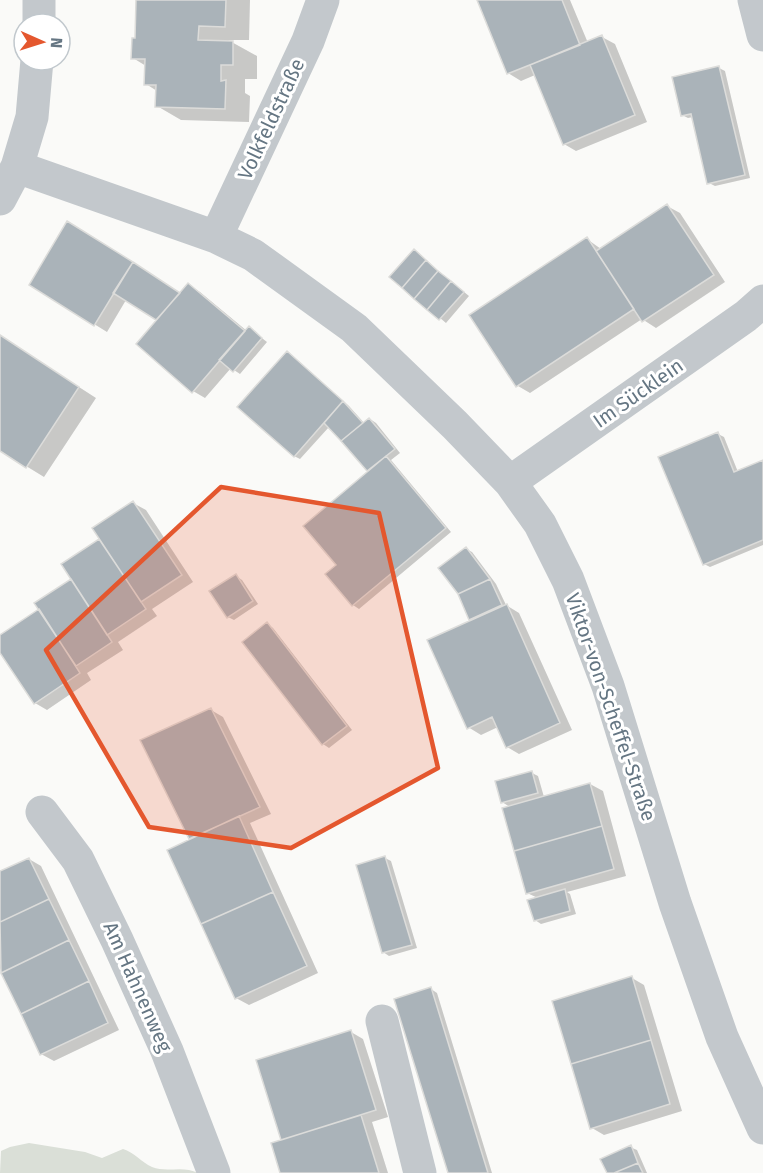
<svg xmlns="http://www.w3.org/2000/svg" width="763" height="1173" font-family="'Fira Sans',sans-serif">
	<style>
		.green { fill: #dadfd7 }
		.shadow { fill: #0003 }
		.building { fill: #aab3b9; stroke: #dcdcda; stroke-width: 1.5 }
		.lines { fill: none; stroke-linecap: round; stroke-linejoin: round }
		.minor { stroke: #c3c8cc; stroke-width: 33 }
		.marked { fill: #e4572e; fill-opacity: 0.2; stroke: #e4572e; stroke-width: 4.5; stroke-linejoin: round }
		.labels { text-anchor: middle; dominant-baseline: central; stroke-width: 6; stroke-linejoin: round; paint-order: stroke }
		.street-label { font-size: 20px; fill: #657683; stroke: #fff }
	</style>
	<rect width="100%" height="100%" fill="#fafaf8"/>
	<path class="green" d="M29,1143L85,1152L102,1158L123,1149C134,1152 141,1162 152,1167C167,1173 183,1165 198,1173H0L1,1151L10,1147Z"/>
	<path class="shadow" d="M137,0H250L249,40H228L257,56V79H245V93L250,96L249,122L181,120L157,106V91L146,84V66L133,58L137,39Z
		M478,0H570L588,43L602,37L615,44L647,122L576,151L564,144L535,75L521,81L508,73Z
		M719,68L725,71L750,178L715,186L709,183L693,117L688,118L682,115Z
		M667,206L680,213L725,282L656,328L642,319L530,393L518,386L587,239L601,249Z
		M414,251L469,296L446,323L391,277Z
		M31,285L180,294L188,285L200,292L247,331L249,328L267,342L240,374L231,368L205,398L193,391L158,320L126,300L107,332Z
		M0,336L96,398L44,477L0,450Z
		M293,357L349,406L365,424L370,419L376,423L400,453L391,460L451,532L359,609L353,605L338,565L369,472L329,427L300,459L294,456Z
		M718,434L724,437L738,472L763,461V545L710,567L704,564Z
		M133,503L146,510L193,582L152,609L157,616L118,642L123,650L87,673L91,680L47,710L35,703L0,650V637L41,610L73,579L63,565L101,539Z
		M466,549L472,552L496,584L506,605L519,613L572,730L519,754L507,747L498,727L481,735L468,727L473,620L471,619Z
		M236,576L242,580L258,604L234,620L228,617Z
		M267,624L273,628L352,730L329,748L323,744Z
		M211,710L223,717L271,814L250,823L318,973L249,1005L236,998L191,840L142,741Z
		M532,773L538,776L544,797L590,784L603,791L626,876L567,892L570,894L576,914L541,924L535,920L538,898L527,893L510,807L502,802Z
		M385,858L391,861L417,948L389,956L383,952Z
		M29,859L41,866L119,1030L54,1061L41,1054L0,968V873Z
		M632,978L644,985L682,1111L604,1135L592,1128Z
		M431,989L437,993L492,1173H450Z
		M351,1032L363,1039L388,1117L372,1122L388,1173H282L283,1141Z
		M630,1147L637,1150L647,1173H608Z"/>
	<path class="building" d="M136,0H226L225,27L199,26L198,40L233,41V65H221V81L226,80L225,109L155,107L156,85H144L145,59H131L132,38H135Z
		M477,0H562L580,45L507,74Z
		M602,35L635,115L563,145L530,65Z
		M719,66L745,175L707,184L691,114L681,116L672,77Z
		M667,204L714,275L642,322L596,251Z
		M67,221L133,262L94,326L29,285Z
		M587,237L634,309L516,387L469,315Z
		M414,249L426,260L402,288L389,277Z
		M426,260L438,271L414,299L402,288Z
		M133,262L180,293L156,320L113,293Z
		M438,271L451,281L427,310L414,299Z
		M451,281L464,292L439,320L427,310Z
		M188,283L245,331L192,393L136,344Z
		M249,326L262,338L233,372L219,360Z
		M0,335L79,387L26,468L0,451Z
		M287,351L343,401L294,457L237,407Z
		M343,401L363,423L341,441L324,423Z
		M369,418L395,449L367,471L341,441Z
		M718,432L734,472L763,460V540L703,565L658,457Z
		M386,456L446,528L352,606L325,574L336,565L303,526Z
		M133,501L182,575L141,602L92,528Z
		M99,539L146,609L107,635L61,564Z
		M466,547L490,579L458,594L438,568Z
		M236,574L253,601L227,618L209,591Z
		M71,579L112,642L76,666L34,603Z
		M490,579L502,605L469,620L458,594Z
		M507,604L560,723L506,748L492,717L467,729L427,640Z
		M39,609L80,673L34,704L0,653V635Z
		M267,622L347,726L322,745L242,642Z
		M211,708L260,807L189,839L140,740Z
		M532,771L538,793L501,803L495,781Z
		M590,783L602,826L514,851L502,808Z
		M239,816L273,892L201,924L167,850Z
		M602,826L614,869L526,894L514,851Z
		M385,856L412,945L382,953L356,865Z
		M29,858L49,899L0,922V871Z
		M565,889L570,911L534,921L527,900Z
		M273,892L307,966L235,999L201,924Z
		M49,899L69,940L1,973L0,922Z
		M69,940L89,981L21,1014L1,973Z
		M632,976L651,1040L571,1064L552,1001Z
		M89,981L108,1023L40,1055L21,1014Z
		M431,987L488,1173H448L394,999Z
		M351,1030L376,1110L281,1140L256,1060Z
		M651,1040L670,1104L590,1129L571,1064Z
		M361,1115L379,1173H280L271,1143Z
		M631,1145L638,1163L614,1173H607L600,1159Z
		M638,1163L643,1173H614Z"/>
	<g class="lines">
		<path class="minor" d="M39,0V24
			M754,0L763,35
			M17,167L216,237L253,255L354,328L455,425L510,482L540,524L568,580L608,686L675,903L722,1037L763,1128
			M0,199L17,167L32,117L37,60
			M216,237L308,41L323,0
			M510,482L746,316L763,301
			M42,812L78,860L117,940L167,1051L214,1173
			M382,1021L420,1173"/>
	</g>
	<path class="marked" d="M221,487L379,513L438,768L291,848L149,827L46,650Z"/>
	<g class="labels">
		<g class="street-label">
			<text transform="translate(271 119) rotate(-65)">Volkfeldstraße</text>
			<text transform="translate(638 393) rotate(-35)">Im Sücklein</text>
			<text transform="translate(611 707) rotate(71)">Viktor-von-Scheffel-Straße</text>
			<text transform="translate(138 987) rotate(66)">Am Hahnenweg</text>
		</g>
	</g>
	<g transform="translate(42 42) rotate(93)"><circle r="28" fill="#ffffff" stroke="#c1c8cd" stroke-width="1.5"/>
	<path d="M0-4.5L10 22L0 15L-10 22Z" fill="#e4572e"/>
	<text y="-9" font-size="16" font-weight="bold" text-anchor="middle" fill="#657683">N</text>
	</g>
</svg>
